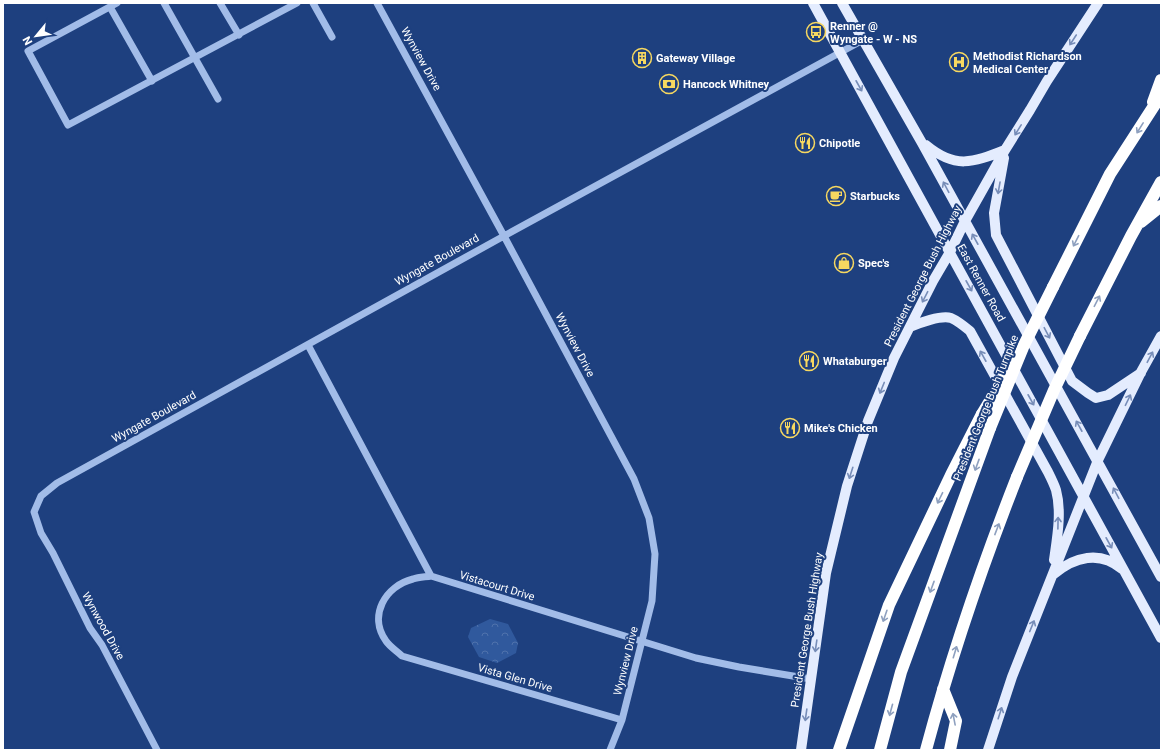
<svg xmlns="http://www.w3.org/2000/svg" width="1164" height="753" font-family="Roboto,sans-serif">
	<style>
		.park { fill: url(#park-crowns) }
		.lines { fill: none; stroke-linecap: round; stroke-linejoin: round }
		.minor { stroke: #a2bce8; stroke-width: 7 }
		.major { stroke: #e4ecfe; stroke-width: 10 }
		.highway { stroke: #fff; stroke-width: 12 }
		.highway-bridge { stroke: #fff; stroke-width: 12 }
		.oneway { stroke: #778db8 }
		.oneway2 { stroke: #8ea0bf }
		.labels { text-anchor: middle; dominant-baseline: central; stroke-width: 4; stroke-linejoin: round; paint-order: stroke }
		.poi-label { font-size: 11px; font-weight: bold; fill: #fff; stroke: #1e407f; text-anchor: start }
		.street-label { font-size: 11px; fill: #fff; stroke: #1e407f }
	</style>
	<defs>
		<pattern id="park-crowns" width="20" height="18" patternUnits="userSpaceOnUse"><rect width="20" height="18" fill="#30599d"/><path d="M2 6a3 3 0 1 1 6 0M12 15a3 3 0 1 1 6 0" fill="none" stroke="#4f72ac"/></pattern>
	</defs>
	<rect width="100%" height="100%" fill="#1e407f"/>
	<path class="park" d="M490,619L508,624L518,643L516,653L497,663L479,657L468,637L471,628Z"/>
	<g class="lines">
		<path class="minor" d="M117,3L28,51L68,125L297,3
			M164,3L218,99
			M220,3L239,35
			M313,3L332,37
			M377,3L504,236L634,479L649,518L655,554L652,601L622,720L610,750
			M110,7L152,81
			M308,345L431,576L696,658L739,667L811,679
			M431,576C426,577 419,577 413,579C385,586 368,616 386,641C390,647 397,651 402,656L622,720
			M157,750L102,645L90,628L53,553L41,533L34,512L41,496L57,483L504,236L863,40"/>
		<path class="major" d="M813,3L1161,638
			M842,3L922,143L1161,577
			M926,145C955,169 972,163 1005,150
			M1004,158L994,213L996,235L1072,381L1088,393L1096,398L1108,395L1141,373
			M910,327C919,323 941,315 951,318C958,321 964,326 970,331L1048,472C1051,478 1054,484 1056,490C1062,512 1057,538 1054,560
			M1054,574C1074,557 1100,550 1122,569
			M801,750L826,573L847,486L868,421L894,358L933,281L950,252L965,221L1005,150L1030,110L1047,81L1098,3
			M988,750L1012,677L1098,460L1141,372L1161,336"/>
		<path class="highway" d="M1153,102L1161,80
			M1141,222L1161,206
			M1053,287L1110,174L1161,95
			M1080,336L1131,236L1161,182
			M943,689L956,721L950,750
			M839,750L889,605L951,475L982,414
			M880,750L901,672L990,428
			M926,750C951,657 982,566 1017,477"/>
		<path class="highway-bridge" d="M982,414L1005,376
			M990,428L1024,345L1053,287
			M1017,477L1054,390L1080,336"/>
	</g>
	<defs><path id="oneway-shaft" d="M-6 0H5M1.5-3L5.5 0L1.5 3" fill="none" stroke-width="1.6" stroke-linecap="round" stroke-linejoin="round"/></defs>
	<g class="oneway">
		<use href="#oneway-shaft" transform="translate(1073 40) rotate(123)"/>
		<use href="#oneway-shaft" transform="translate(859 86) rotate(61)"/>
		<use href="#oneway-shaft" transform="translate(1018 130) rotate(122)"/>
		<use href="#oneway-shaft" transform="translate(946 187) rotate(-118)"/>
		<use href="#oneway-shaft" transform="translate(999 188) rotate(100)"/>
		<use href="#oneway-shaft" transform="translate(975 239) rotate(-119)"/>
		<use href="#oneway-shaft" transform="translate(969 286) rotate(61)"/>
		<use href="#oneway-shaft" transform="translate(925 297) rotate(117)"/>
		<use href="#oneway-shaft" transform="translate(1047 333) rotate(62)"/>
		<use href="#oneway-shaft" transform="translate(983 356) rotate(-119)"/>
		<use href="#oneway-shaft" transform="translate(1150 357) rotate(-62)"/>
		<use href="#oneway-shaft" transform="translate(882 388) rotate(112)"/>
		<use href="#oneway-shaft" transform="translate(1031 400) rotate(61)"/>
		<use href="#oneway-shaft" transform="translate(1128 400) rotate(-64)"/>
		<use href="#oneway-shaft" transform="translate(1079 426) rotate(-119)"/>
		<use href="#oneway-shaft" transform="translate(851 473) rotate(108)"/>
		<use href="#oneway-shaft" transform="translate(1116 493) rotate(-118)"/>
		<use href="#oneway-shaft" transform="translate(1058 523) rotate(-89)"/>
		<use href="#oneway-shaft" transform="translate(1109 543) rotate(61)"/>
		<use href="#oneway-shaft" transform="translate(1032 626) rotate(-68)"/>
		<use href="#oneway-shaft" transform="translate(816 646) rotate(98)"/>
		<use href="#oneway-shaft" transform="translate(1000 713) rotate(-72)"/>
		<use href="#oneway-shaft" transform="translate(806 715) rotate(98)"/>
	</g>
	<g class="oneway2">
		<use href="#oneway-shaft" transform="translate(1140 128) rotate(122)"/>
		<use href="#oneway-shaft" transform="translate(1076 241) rotate(117)"/>
		<use href="#oneway-shaft" transform="translate(1097 301) rotate(-63)"/>
		<use href="#oneway-shaft" transform="translate(977 465) rotate(110)"/>
		<use href="#oneway-shaft" transform="translate(940 498) rotate(116)"/>
		<use href="#oneway-shaft" transform="translate(997 529) rotate(-69)"/>
		<use href="#oneway-shaft" transform="translate(932 587) rotate(110)"/>
		<use href="#oneway-shaft" transform="translate(885 616) rotate(109)"/>
		<use href="#oneway-shaft" transform="translate(955 652) rotate(-73)"/>
		<use href="#oneway-shaft" transform="translate(891 710) rotate(105)"/>
		<use href="#oneway-shaft" transform="translate(954 719) rotate(-101)"/>
	</g>
	<defs>
		<symbol id="bus-ring" viewBox="-11 -11 22 22"><circle r="9.5" fill="#1e407f" stroke="#f7d860" stroke-width="1.5"/><path d="M-5-6H5V4H4V6H2V4H-2V6H-4V4H-5ZM-3.5-4V0h7V-4ZM-3.5 1.2v1.5H-2V1.2ZM2 1.2v1.5H3.5V1.2Z" fill="#f7d860"/></symbol>
		<symbol id="building-ring" viewBox="-11 -11 22 22"><circle r="9.5" fill="#1e407f" stroke="#f7d860" stroke-width="1.5"/><path d="M-4-6H4V6H1V3H-1V6H-4ZM-2.5-4.3h1.7v1.8h-1.7ZM.8-4.3h1.7v1.8H.8ZM-2.5-1h1.7V.8h-1.7ZM.8-1h1.7V.8H.8Z" fill="#f7d860"/></symbol>
		<symbol id="hospital-ring" viewBox="-11 -11 22 22"><circle r="9.5" fill="#1e407f" stroke="#f7d860" stroke-width="1.5"/><path d="M-5-5h3v3.5h4V-5h3V5h-3V1.5h-4V5h-3Z" fill="#f7d860"/></symbol>
		<symbol id="bank-ring" viewBox="-11 -11 22 22"><circle r="9.5" fill="#1e407f" stroke="#f7d860" stroke-width="1.5"/><path d="M-6-4H6V4H-6ZM0-2.3a2.3 2.3 0 1 0 0 4.6a2.3 2.3 0 1 0 0-4.6Z" fill="#f7d860"/></symbol>
		<symbol id="restaurant-ring" viewBox="-11 -11 22 22"><circle r="9.5" fill="#1e407f" stroke="#f7d860" stroke-width="1.5"/><path d="M-5-6h1v4h1v-4h1v4h1v-4h1v5L-1.5 .5V6h-2V.5L-5-1ZM5-6V6H3V1.5H1.5Q1.5-4 5-6Z" fill="#f7d860"/></symbol>
		<symbol id="cafe-ring" viewBox="-11 -11 22 22"><circle r="9.5" fill="#1e407f" stroke="#f7d860" stroke-width="1.5"/><path d="M-5.5-4.5H6V0H3Q3 3.5 0 3.5H-2.5Q-5.5 3.5-5.5 0ZM3-3.2v2h1.7v-2ZM-6 4.5H4V6H-6Z" fill="#f7d860"/></symbol>
		<symbol id="shop-ring" viewBox="-11 -11 22 22"><circle r="9.5" fill="#1e407f" stroke="#f7d860" stroke-width="1.5"/><path d="M-5-2.5h2.3a2.7 3.5 0 0 1 5.4 0H5L5.5 6h-11ZM-1.5-2.5h3a1.5 2.3 0 0 0-3 0Z" fill="#f7d860"/></symbol>
	</defs>
	<g fill-rule="evenodd">
		<use href="#bus-ring" x="805" y="21" width="22" height="22"/>
		<use href="#building-ring" x="631" y="47" width="22" height="22"/>
		<use href="#hospital-ring" x="948" y="51" width="22" height="22"/>
		<use href="#bank-ring" x="658" y="73" width="22" height="22"/>
		<use href="#restaurant-ring" x="794" y="132" width="22" height="22"/>
		<use href="#cafe-ring" x="825" y="185" width="22" height="22"/>
		<use href="#shop-ring" x="833" y="252" width="22" height="22"/>
		<use href="#restaurant-ring" x="798" y="350" width="22" height="22"/>
		<use href="#restaurant-ring" x="779" y="417" width="22" height="22"/>
	</g>
	<g class="labels">
		<g class="poi-label">
			<text x="830" y="26">Renner @<tspan x="830" dy="13">Wyngate - W - NS</tspan></text>
			<text x="973" y="56">Methodist Richardson<tspan x="973" dy="13">Medical Center</tspan></text>
			<text x="656" y="58">Gateway Village</text>
			<text x="683" y="84">Hancock Whitney</text>
			<text x="819" y="143">Chipotle</text>
			<text x="850" y="196">Starbucks</text>
			<text x="858" y="263">Spec's</text>
			<text x="823" y="361">Whataburger</text>
			<text x="804" y="428">Mike's Chicken</text>
		</g>
		<g class="street-label">
			<text transform="translate(421 59) rotate(61)">Wynview Drive</text>
			<text transform="translate(437 260) rotate(-29)">Wyngate Boulevard</text>
			<text transform="translate(923 276) rotate(-63)">President George Bush Highway</text>
			<text transform="translate(981 283) rotate(61)">East Renner Road</text>
			<text transform="translate(575 345) rotate(62)">Wynview Drive</text>
			<text transform="translate(986 408) rotate(-68)">President George Bush Turnpike</text>
			<text transform="translate(154 417) rotate(-29)">Wyngate Boulevard</text>
			<text transform="translate(497 586) rotate(17)">Vistacourt Drive</text>
			<text transform="translate(103 626) rotate(61)">Wynwood Drive</text>
			<text transform="translate(807 630) rotate(-81)">President George Bush Highway</text>
			<text transform="translate(626 661) rotate(-76)">Wynview Drive</text>
			<text transform="translate(515 678) rotate(16)">Vista Glen Drive</text>
		</g>
	</g>
	<rect width="1164" height="753" fill="none" stroke="#ffffff" stroke-width="8"/>
	<g transform="translate(36 36) rotate(241)" stroke="#1e407f" stroke-width="3" paint-order="stroke">
	<path d="M0-3L7 15L0 10L-7 15Z" fill="#ffffff"/>
	<text y="-6" font-size="11" font-weight="bold" text-anchor="middle" fill="#ffffff">N</text>
	</g>
</svg>
